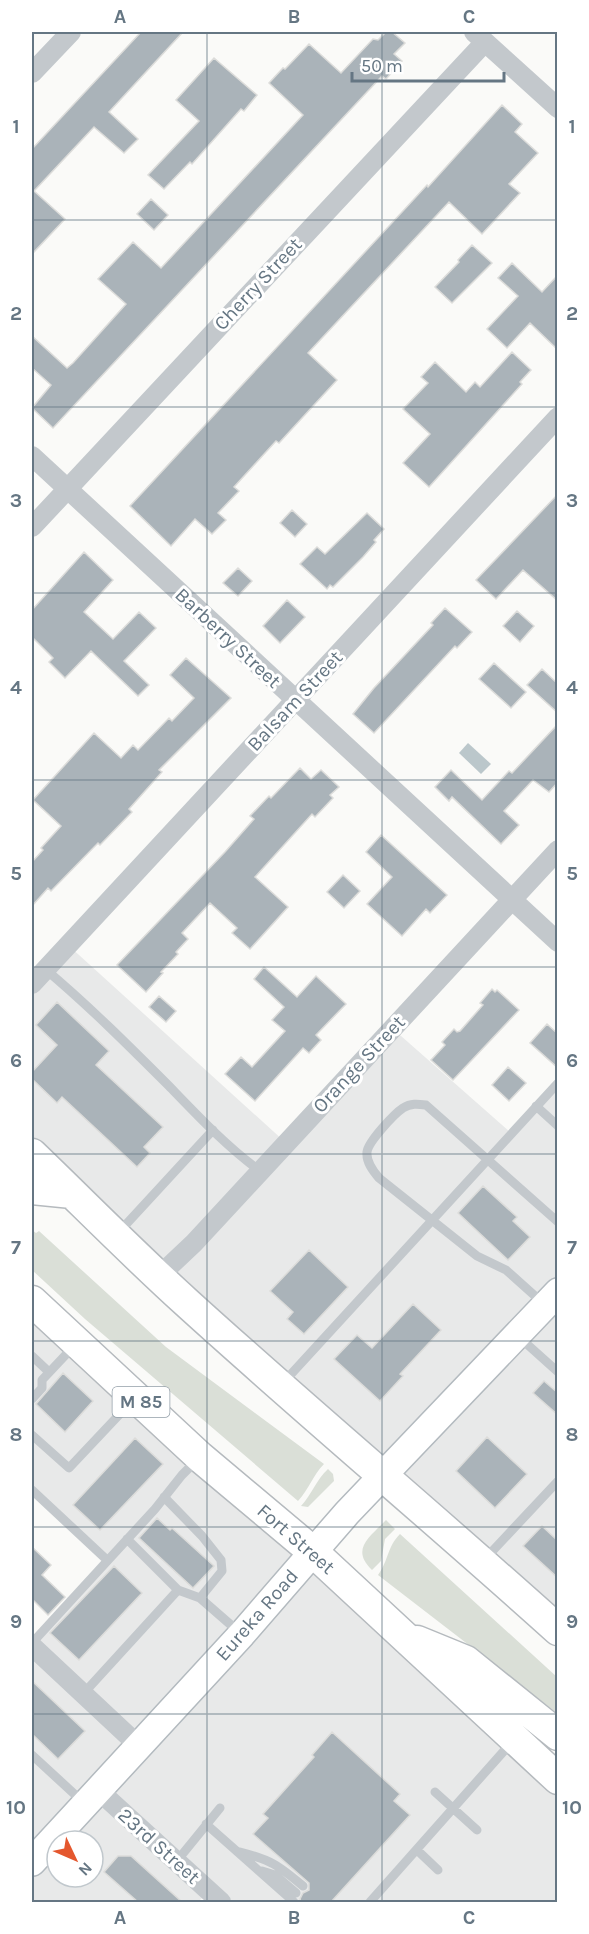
<svg xmlns="http://www.w3.org/2000/svg" width="589" height="1934" font-family="Karla,sans-serif">
	<style>
		.built { fill: #e8e9e9; fill-rule: evenodd }
		.green { fill: #dadfd7 }
		.water { fill: #bbc7cb }
		.building { fill: #aab3b9; stroke: #dcdcda; stroke-width: 1.5 }
		.lines { fill: none; stroke-linecap: round; stroke-linejoin: round }
		.secondary-casing { stroke: #b3babf; stroke-width: 30 }
		.primary-casing { stroke: #b5babe; stroke-width: 33 }
		.service { stroke: #c3c8cc; stroke-width: 9 }
		.minor { stroke: #c3c8cc; stroke-width: 20 }
		.secondary { stroke: #fff; stroke-width: 27 }
		.primary { stroke: #fff; stroke-width: 30 }
		.grid { fill: none; stroke: #657683; stroke-width: 1.5; stroke-opacity: 0.55 }
		.labels { text-anchor: middle; dominant-baseline: central; stroke-width: 6; stroke-linejoin: round; paint-order: stroke }
		.shield { fill: #fff; stroke: #939fa8; stroke-width: 1.5 }
		.shield-label { font-size: 18px; font-weight: bold; fill: #657683 }
		.street-label { font-size: 20px; fill: #657683; stroke: #fff }
		.neatline { fill: none; stroke: #657683; stroke-width: 2 }
		.grid-label { font-size: 20px; text-anchor: middle; font-weight: bold; fill: #657683 }
	</style>
	<rect width="100%" height="100%" fill="#fafaf8"/>
	<path class="built" d="M68,945L285,1142L392,1028L511,1133L557,1083V1630L32,1154V974Z
		M32,1301L557,1779V1902H221L209,1891L198,1902H32V1643L107,1560L32,1490ZM57,1841H93V1877H57Z"/>
	<path class="green" d="M32,1230L36,1233L39,1231L166,1347L324,1464C313,1475 309,1489 298,1501L85,1319L32,1270Z
		M328,1469L333,1474L334,1481L308,1507L301,1506C312,1494 316,1480 328,1469Z
		M386,1520L395,1529L385,1539L381,1561L372,1570C350,1549 370,1537 386,1520Z
		M400,1534L557,1677V1713L378,1575C389,1560 387,1547 400,1534Z"/>
	<path class="water" d="M468,743L491,764L481,774L459,753Z"/>
	<path class="building" d="M141,32H183L109,112L138,139L124,153L94,127L34,191L65,219L32,254V149Z
		M386,32H392L405,43L394,54L402,61L386,79L382,76L53,428L32,408L51,385L32,368V336L67,368L73,363L126,304L98,279L133,242L161,268L303,115L269,83L283,68L285,69L309,44L341,73L373,39L378,40Z
		M214,58L257,95L244,111L241,109L192,164L190,162L164,189L148,175L199,121L176,100Z
		M502,105L522,124L515,132L538,153L509,184L520,193L482,234L449,202L308,353L337,380L279,443L276,441L234,487L239,491L218,513L226,520L212,534L195,519L171,546L130,506L427,185L428,187Z
		M151,199L168,215L154,230L137,214Z
		M472,245L492,263L452,303L435,287L459,262L458,260Z
		M512,263L542,292L558,275V350L530,323L507,348L487,329L518,296L498,278Z
		M512,352L531,370L520,382L522,384L429,487L403,463L430,434L403,409L428,383L421,377L435,362L466,392L475,382L480,387Z
		M558,494V601L523,570L496,599L476,580Z
		M292,510L307,524L295,537L280,523Z
		M367,513L384,529L374,540L376,542L363,557L333,587L330,585L327,589L300,564L317,547L325,554Z
		M84,552L113,580L84,612L113,639L139,612L156,628L124,661L149,685L138,696L91,651L65,678L49,662L53,658L32,637V610Z
		M238,568L252,581L238,596L223,583Z
		M287,600L305,617L280,643L263,626Z
		M445,608L472,632L457,648L455,646L374,733L353,714L374,688L433,625L431,623Z
		M517,611L534,626L520,642L503,626Z
		M186,658L231,698L159,770L162,772L129,809L132,812L100,845L98,843L51,891L48,888L32,906V862L43,850L41,848L61,826L33,800L94,733L121,758L133,745L138,750L169,718L172,721L194,698L170,675Z
		M494,663L526,692L511,708L479,679Z
		M542,669L558,684V713L527,685Z
		M558,724V782L549,792L533,780L504,811L519,825L501,844L452,797L449,801L435,787L451,770L482,800L509,771L512,773Z
		M300,768L311,779L321,770L339,787L330,795L333,798L315,817L312,814L255,877L288,907L250,949L232,933L237,928L210,903L182,933L188,939L176,952L178,954L161,972L163,973L146,992L117,965L225,852L254,819L250,816L269,796L271,798Z
		M381,835L447,895L430,913L426,909L402,936L367,904L392,877L366,852Z
		M343,875L360,891L344,908L327,892Z
		M264,967L297,997L316,976L346,1004L316,1035L321,1040L309,1053L303,1048L255,1101L225,1074L241,1057L252,1067L285,1031L272,1020L284,1007L254,979Z
		M492,989L495,992L497,990L519,1010L453,1080L431,1060L445,1045L442,1042L454,1029L457,1032L460,1031L483,1005L480,1003Z
		M159,996L176,1011L166,1022L149,1007Z
		M57,1002L109,1051L96,1065L163,1127L144,1147L150,1153L137,1167L62,1097L57,1103L32,1079V1072L57,1045L36,1025Z
		M547,1024L558,1034V1068L530,1043Z
		M508,1067L526,1083L509,1101L492,1085Z
		M483,1186L517,1217L513,1221L530,1237L508,1260L458,1213Z
		M309,1250L348,1287L304,1334L287,1319L293,1312L270,1291Z
		M413,1304L441,1330L400,1374L403,1376L380,1401L334,1359L357,1335L372,1348Z
		M63,1373L93,1401L65,1432L36,1404Z
		M544,1381L558,1393V1415L533,1393Z
		M487,1437L527,1474L495,1508L456,1471Z
		M135,1438L163,1464L100,1530L73,1505Z
		M157,1518L170,1530L172,1528L214,1566L193,1588L139,1538Z
		M542,1526L558,1541V1578L523,1546Z
		M32,1547L51,1565L42,1575L65,1597L48,1615L32,1599Z
		M114,1566L142,1593L79,1660L50,1633Z
		M32,1681L85,1731L58,1759L32,1734Z
		M332,1732L400,1794L394,1801L410,1815L331,1902H301L300,1899L303,1893L309,1890V1883L253,1834L268,1818L263,1814L314,1757L312,1755Z
		M118,1856H131L182,1902H138L104,1872Z"/>
	<g class="lines">
		<defs>
			<path id="secondary" d="M32,1862L242,1634L347,1513L558,1292"/>
			<path id="primary" d="M32,1154C83,1203 133,1254 186,1302C308,1413 435,1519 558,1630
				M32,1189L72,1193
				M32,1301L200,1457L312,1551L558,1779
				M417,1641L466,1661L558,1735"/>
		</defs>
		<use href="#secondary" class="secondary-casing"/>
		<use href="#primary" class="primary-casing"/>
		<path class="service" d="M45,969C89,1006 129,1046 169,1086C198,1116 226,1146 260,1171
			M536,1106L558,1126
			M119,1232L213,1130
			M544,1304L506,1270L477,1256L379,1178C373,1171 366,1162 367,1152C368,1142 394,1114 403,1108C411,1103 418,1104 426,1105L558,1222
			M519,1337L558,1372
			M32,1356L49,1372
			M282,1384L558,1083
			M32,1399L42,1388V1380L74,1346
			M32,1435L69,1468L134,1399
			M32,1490L107,1560
			M164,1497L202,1536L221,1560L222,1571L200,1598
			M484,1560L558,1481
			M178,1590L200,1598L239,1632
			M32,1643L155,1509L182,1475L197,1460
			M83,1694L178,1590L127,1539
			M32,1755L83,1802
			M435,1792L477,1830
			M206,1824L294,1902
			M417,1850L438,1870
			M240,1852C271,1860 278,1865 303,1886
			M176,1862L220,1808
			M262,1871L275,1875L296,1893
			M370,1902L511,1743"/>
		<path class="minor" d="M474,32L558,108
			M32,73L71,32
			M32,456L558,942
			M32,527L485,42
			M32,984L558,417
			M159,1276L194,1243L558,850
			M32,1646L139,1746
			M98,1790L221,1902"/>
		<use href="#secondary" class="secondary"/>
		<use href="#primary" class="primary"/>
	</g>
	<path class="grid" d="M207,32V1902M382,32V1902M32,220H558M32,407H558M32,593H558M32,780H558M32,967H558M32,1154H558M32,1341H558M32,1527H558M32,1714H558"/>
	<g class="labels">
		<rect class="shield" x="112.5" y="1387" width="57" height="30" rx="4.5"/>
		<g class="shield-label">
			<text x="141" y="1402">M 85</text>
		</g>
		<g class="street-label">
			<text transform="translate(258 284) rotate(-47)">Cherry Street</text>
			<text transform="translate(228 638) rotate(43)">Barberry Street</text>
			<text transform="translate(295 701) rotate(-47)">Balsam Street</text>
			<text transform="translate(359 1064) rotate(-47)">Orange Street</text>
			<text transform="translate(296 1539) rotate(41)">Fort Street</text>
			<text transform="translate(257 1615) rotate(-49)">Eureka Road</text>
			<text transform="translate(159 1846) rotate(42)">23rd Street</text>
		</g>
	</g>
	<rect width="589" height="1934" fill="none" stroke="#ffffff" stroke-width="66"/>
	<g transform="translate(75 1859) rotate(134)"><circle r="28" fill="#ffffff" stroke="#c1c8cd" stroke-width="1.5"/>
	<path d="M0-4.5L10 22L0 15L-10 22Z" fill="#e4572e"/>
	<text y="-9" font-size="16" font-weight="bold" text-anchor="middle" fill="#657683">N</text>
	</g>
	<path d="M352 72v9h152v-9" fill="none" stroke="#657683" stroke-width="3"/>
	<text x="361" y="72" font-size="18" fill="#657683" stroke="#ffffff" stroke-width="4.5" paint-order="stroke">50 m</text>
	<rect x="33" y="33" width="523" height="1868" class="neatline"/>
	<g class="grid-label">
		<text x="120" y="23">A</text>
		<text x="294" y="23">B</text>
		<text x="469" y="23">C</text>
		<text x="16" y="133">1</text>
		<text x="572" y="133">1</text>
		<text x="16" y="320">2</text>
		<text x="572" y="320">2</text>
		<text x="16" y="507">3</text>
		<text x="572" y="507">3</text>
		<text x="16" y="694">4</text>
		<text x="572" y="694">4</text>
		<text x="16" y="880">5</text>
		<text x="572" y="880">5</text>
		<text x="16" y="1067">6</text>
		<text x="572" y="1067">6</text>
		<text x="16" y="1254">7</text>
		<text x="572" y="1254">7</text>
		<text x="16" y="1441">8</text>
		<text x="572" y="1441">8</text>
		<text x="16" y="1628">9</text>
		<text x="572" y="1628">9</text>
		<text x="16" y="1814">10</text>
		<text x="572" y="1814">10</text>
		<text x="120" y="1924">A</text>
		<text x="294" y="1924">B</text>
		<text x="469" y="1924">C</text>
	</g>
</svg>
